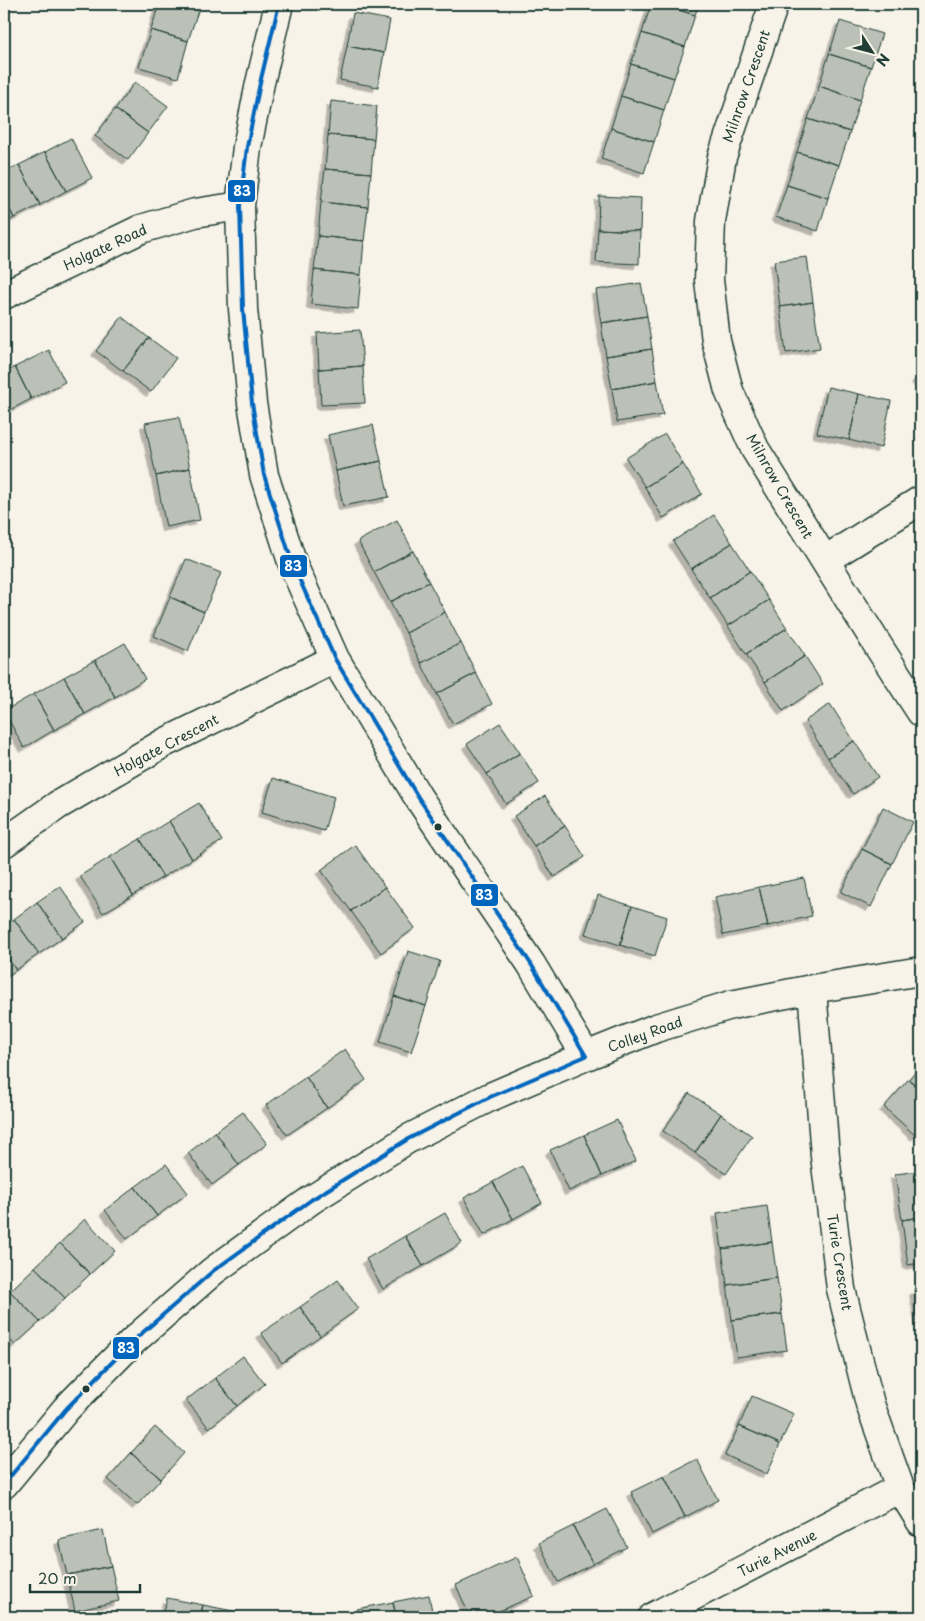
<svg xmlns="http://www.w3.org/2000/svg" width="925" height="1621" font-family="'Playpen Sans',sans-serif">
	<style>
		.building { fill: #bbc1b6; stroke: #1f3d34; filter: url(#shadow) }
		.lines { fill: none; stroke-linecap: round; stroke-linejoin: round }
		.minor-casing { stroke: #1f3d34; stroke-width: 31 }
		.minor { stroke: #f7f3e8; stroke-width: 28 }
		.bus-1-casing { stroke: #f7f3e8; stroke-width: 8 }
		.bus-1 { stroke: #0065bd; stroke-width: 4 }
		.bus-dot { fill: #1f3d34; stroke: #f7f3e8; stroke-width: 2 }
		.labels { text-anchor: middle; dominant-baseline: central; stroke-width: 4; stroke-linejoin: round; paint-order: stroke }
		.street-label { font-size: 14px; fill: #1f3d34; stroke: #f7f3e8 }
		.line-badge { stroke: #f7f3e8; stroke-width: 2 }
		.badge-label { font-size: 14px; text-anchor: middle; font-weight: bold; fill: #fff }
	</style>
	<defs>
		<filter id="shadow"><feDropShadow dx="-4.5" dy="4.5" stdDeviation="0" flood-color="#0004"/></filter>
	</defs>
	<rect width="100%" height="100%" fill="#f7f3e8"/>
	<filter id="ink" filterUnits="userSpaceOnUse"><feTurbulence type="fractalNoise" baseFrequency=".02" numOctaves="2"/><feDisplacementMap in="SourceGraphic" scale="10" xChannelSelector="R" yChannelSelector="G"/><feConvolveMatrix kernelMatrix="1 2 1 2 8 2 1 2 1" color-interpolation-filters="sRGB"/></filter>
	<g filter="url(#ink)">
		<path class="building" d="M159,4L200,5L188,41L151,30Z
			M651,4H659L695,15L685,47L642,33Z
			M659,4H699L695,15Z
			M353,13L390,20L384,53L347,46Z
			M840,21L882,34L871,67L829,54Z
			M151,30L188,41L178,78L139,67Z
			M642,33L685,47L674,78L631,64Z
			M347,46L384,53L378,87L340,80Z
			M829,54L871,67L860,100L819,86Z
			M631,64L674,78L664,110L621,96Z
			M135,82L168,106L148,133L115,109Z
			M819,86L860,100L850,132L808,119Z
			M621,96L664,110L654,142L611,128Z
			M331,101L377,106L374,139L328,135Z
			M115,109L148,133L128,160L95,136Z
			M808,119L850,132L839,165L797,152Z
			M611,128L654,142L644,173L601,159Z
			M328,135L374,139L371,173L325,169Z
			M71,138L92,178L66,191L45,152Z
			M45,152L66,191L40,205L19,165Z
			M797,152L839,165L828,198L787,185Z
			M19,165L40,205L14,218L4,198V173Z
			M325,169L371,173L368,207L321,202Z
			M787,185L828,198L818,231L776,217Z
			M599,196L641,198L640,231L598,229Z
			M4,198L14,218L4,224Z
			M321,202L368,207L364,241L318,236Z
			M598,229L640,231L639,264L596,262Z
			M318,236L364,241L361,275L314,270Z
			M807,257L813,302L780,307L774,261Z
			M314,270L361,275L358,309L311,304Z
			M641,283L647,316L601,323L596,290Z
			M813,302L820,348L786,353L780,307Z
			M647,316L652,349L606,356L601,323Z
			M122,317L149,338L123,371L96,351Z
			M360,330L363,366L319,369L317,333Z
			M149,338L176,358L151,392L123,371Z
			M652,349L657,381L612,389L606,356Z
			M49,350L65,382L31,399L15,367Z
			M363,366L365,403L321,405L319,369Z
			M15,367L31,399L4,413V373Z
			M921,374V385L916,378Z
			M657,381L663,415L617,422L612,389Z
			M828,387L859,394L849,440L817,433Z
			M859,394L891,401L881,448L849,440Z
			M179,417L190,468L156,476L145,423Z
			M373,425L381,461L336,471L328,435Z
			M665,434L683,464L645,487L626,458Z
			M381,461L389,497L343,506L336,471Z
			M683,464L702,494L663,518L645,487Z
			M190,468L200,520L166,527L156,476Z
			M714,515L732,543L691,569L673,541Z
			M397,520L413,551L374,572L358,541Z
			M732,543L750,571L710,598L691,569Z
			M413,551L429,582L390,602L374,572Z
			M186,559L221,573L204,612L170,597Z
			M750,571L769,600L728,626L710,598Z
			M429,582L445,612L406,633L390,602Z
			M170,597L204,612L188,651L154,636Z
			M769,600L787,628L746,654L728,626Z
			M445,612L461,643L421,663L406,633Z
			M787,628L805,656L765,682L746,654Z
			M125,643L145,679L115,697L95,660Z
			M461,643L476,673L437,694L421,663Z
			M805,656L823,684L783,711L765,682Z
			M95,660L115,697L85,714L64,677Z
			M476,673L492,704L453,724L437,694Z
			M64,677L85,714L54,730L34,694Z
			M34,694L54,730L24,748L4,711Z
			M830,704L854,741L828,758L805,721Z
			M500,723L520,753L487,774L467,744Z
			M854,741L878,777L853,794L828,758Z
			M520,753L539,783L506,804L487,774Z
			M273,778L334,797L324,831L262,812Z
			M545,796L565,826L534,846L514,816Z
			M199,803L222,841L192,859L169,821Z
			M883,807L913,822L892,864L862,849Z
			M169,821L192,859L163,877L140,839Z
			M565,826L585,857L554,877L534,846Z
			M140,839L163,877L133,895L110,857Z
			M355,845L385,887L351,911L321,870Z
			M862,849L892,864L871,907L841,892Z
			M110,857L133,895L103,913L80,876Z
			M804,878L812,916L768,926L759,887Z
			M60,886L85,922L62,938L37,902Z
			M385,887L415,928L381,953L351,911Z
			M759,887L768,926L723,935L715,897Z
			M598,895L632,906L620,945L585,934Z
			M37,902L62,938L39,954L14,919Z
			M632,906L667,917L655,956L620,945Z
			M14,919L39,954L16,970L4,953V926Z
			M408,951L440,961L426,1006L394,996Z
			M4,953L16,970L4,979Z
			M394,996L426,1006L411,1052L380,1042Z
			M345,1049L366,1080L327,1108L306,1077Z
			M921,1065V1090L909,1079Z
			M306,1077L327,1108L287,1135L266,1105Z
			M909,1079L921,1090V1130L916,1136L884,1107Z
			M689,1093L721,1114L695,1153L663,1131Z
			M243,1112L267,1144L239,1165L215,1132Z
			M721,1114L752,1136L726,1174L695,1153Z
			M617,1120L636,1161L602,1176L584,1135Z
			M215,1132L239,1165L212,1185L188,1153Z
			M584,1135L602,1176L569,1191L550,1150Z
			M166,1164L188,1193L157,1216L135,1187Z
			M522,1166L542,1203L513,1219L493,1182Z
			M921,1171V1217L902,1220L895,1174Z
			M493,1182L513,1219L484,1235L464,1198Z
			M135,1187L157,1216L127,1239L105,1210Z
			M767,1206L772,1242L722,1249L717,1213Z
			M445,1213L462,1243L423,1266L405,1236Z
			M921,1217V1263L908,1265L902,1220Z
			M85,1219L115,1251L90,1274L60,1243Z
			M405,1236L423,1266L383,1289L366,1259Z
			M772,1242L777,1278L727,1285L722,1249Z
			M60,1243L90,1274L65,1298L35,1267Z
			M35,1267L65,1298L40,1322L10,1291Z
			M777,1278L782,1314L732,1320L727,1285Z
			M338,1280L358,1309L320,1336L300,1307Z
			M921,1289V1322L920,1323L914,1290Z
			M10,1291L40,1322L15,1345L4,1333V1297Z
			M300,1307L320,1336L282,1363L261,1333Z
			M782,1314L787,1350L737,1357L732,1320Z
			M243,1356L265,1384L237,1406L215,1378Z
			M215,1378L237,1406L209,1428L186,1400Z
			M752,1396L794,1414L780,1444L739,1426Z
			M739,1426L780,1444L767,1474L725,1455Z
			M155,1427L184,1453L161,1479L131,1453Z
			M131,1453L161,1479L137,1505L108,1479Z
			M697,1459L718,1500L685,1517L664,1476Z
			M664,1476L685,1517L652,1534L631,1492Z
			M607,1509L627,1547L593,1564L573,1526Z
			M573,1526L593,1564L558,1582L539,1543Z
			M103,1530L111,1566L67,1575L59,1540Z
			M517,1557L534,1596L485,1617H470L456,1585Z
			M111,1566L119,1601L75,1611L67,1575Z
			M429,1595L433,1617H396L393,1602Z
			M167,1598L203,1605L200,1617H163Z
			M393,1602L396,1617H359L357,1609Z
			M203,1605L238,1612L237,1617H200Z
			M335,1616V1617H301Z"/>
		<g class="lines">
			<defs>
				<path id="minor" d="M279,4L260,83L247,147L240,206L243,309L252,403L264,475L293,565L335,659L418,797L531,964L586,1056
					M774,4L722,157L711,221L709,280L716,341L729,391L755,449L882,652L921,712
					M4,295L141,229L195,213L240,206
					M825,560L921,500
					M4,843L58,805L164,743L335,659
					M812,989L825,1156L841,1289L870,1404L900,1488L921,1522
					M4,1484L66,1409L133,1341L213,1271L311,1200L408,1139L490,1097L586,1056L656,1028L731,1005L812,989L921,971
					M653,1617L900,1488"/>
			</defs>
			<use href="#minor" class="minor-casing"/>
			<use href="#minor" class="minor"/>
			<defs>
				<path id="bus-1" d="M279,4L260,83L247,147L240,206L243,309L252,403L264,475L293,565L335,659L418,797L531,964L586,1056
					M4,1484L66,1409L133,1341L213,1271L311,1200L408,1139L490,1097L586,1056"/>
			</defs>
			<use href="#bus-1" class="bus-1-casing"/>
			<use href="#bus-1" class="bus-1"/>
		</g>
	</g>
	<g class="bus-dot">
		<circle cx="438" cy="827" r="4.5"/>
		<circle cx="86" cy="1389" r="4.5"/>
	</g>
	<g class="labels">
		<g class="street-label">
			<text transform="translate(746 86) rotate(-71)">Milnrow Crescent</text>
			<text transform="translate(105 247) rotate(-25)">Holgate Road</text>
			<text transform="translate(780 486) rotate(60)">Milnrow Crescent</text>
			<text transform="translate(166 745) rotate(-28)">Holgate Crescent</text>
			<text transform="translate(645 1034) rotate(-20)">Colley Road</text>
			<text transform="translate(840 1262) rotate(81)">Turie Crescent</text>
			<text transform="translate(777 1553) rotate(-27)">Turie Avenue</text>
		</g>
	</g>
	<g class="line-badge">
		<rect x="227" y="179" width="29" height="24" rx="5" fill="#0065bd"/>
		<rect x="279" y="554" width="29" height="24" rx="5" fill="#0065bd"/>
		<rect x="470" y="883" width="29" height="24" rx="5" fill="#0065bd"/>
		<rect x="112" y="1336" width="28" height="24" rx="5" fill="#0065bd"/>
	</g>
	<g class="badge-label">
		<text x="242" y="196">83</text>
		<text x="293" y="571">83</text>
		<text x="484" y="900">83</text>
		<text x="126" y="1353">83</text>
	</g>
	<rect width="925" height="1621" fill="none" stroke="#f7f3e8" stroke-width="20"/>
	<rect x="10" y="10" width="905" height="1601" fill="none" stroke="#1f3d34" stroke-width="2" filter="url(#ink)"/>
	<g transform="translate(872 52) rotate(126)" stroke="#f7f3e8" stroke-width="4" paint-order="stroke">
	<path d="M0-4L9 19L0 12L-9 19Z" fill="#1f3d34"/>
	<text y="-8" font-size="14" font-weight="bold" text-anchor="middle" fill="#1f3d34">N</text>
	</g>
	<path d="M30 1584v8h110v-8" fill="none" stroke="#1f3d34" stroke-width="2.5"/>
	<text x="38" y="1584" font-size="15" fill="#1f3d34" stroke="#f7f3e8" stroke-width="4" paint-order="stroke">20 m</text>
</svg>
